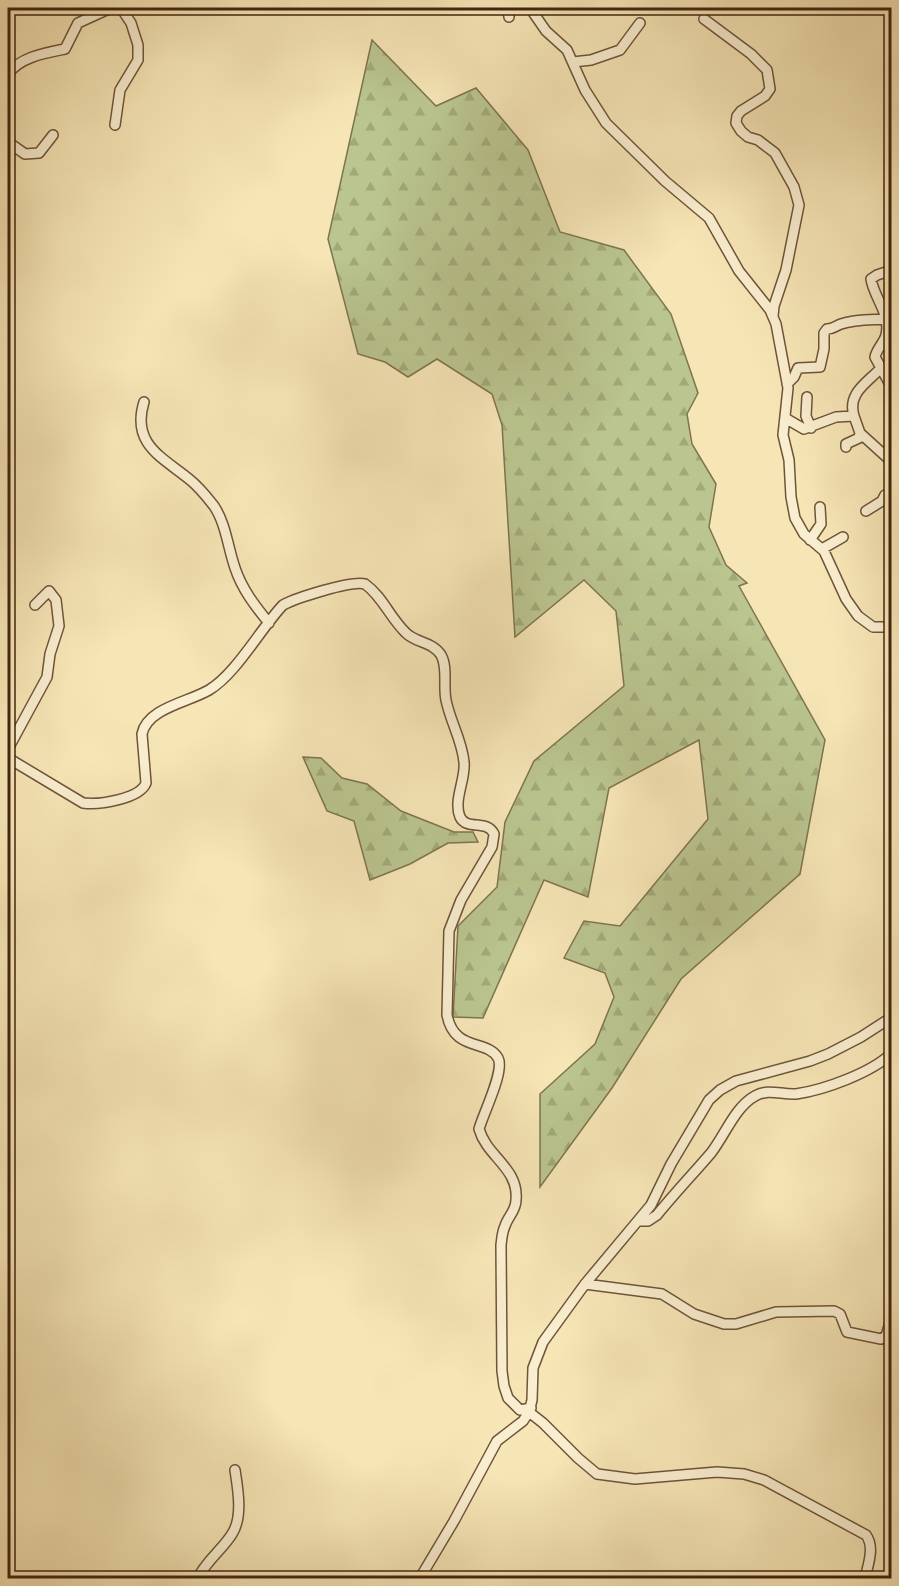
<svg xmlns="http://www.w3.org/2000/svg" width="899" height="1586" font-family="'IM FELL Great Primer',serif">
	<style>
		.forest { fill: url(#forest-firs); stroke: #7e7450; stroke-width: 1.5 }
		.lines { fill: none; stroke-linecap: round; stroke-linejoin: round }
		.minor-casing { stroke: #6f543a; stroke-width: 12 }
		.minor { stroke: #f9eecf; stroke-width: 9 }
	</style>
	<defs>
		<pattern id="forest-firs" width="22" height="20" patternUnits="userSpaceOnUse" patternTransform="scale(1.5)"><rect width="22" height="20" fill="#bac58f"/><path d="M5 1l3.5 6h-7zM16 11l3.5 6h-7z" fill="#a1a97a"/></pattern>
	</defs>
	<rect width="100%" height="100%" fill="#f6e5b5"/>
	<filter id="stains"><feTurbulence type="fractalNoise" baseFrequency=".00333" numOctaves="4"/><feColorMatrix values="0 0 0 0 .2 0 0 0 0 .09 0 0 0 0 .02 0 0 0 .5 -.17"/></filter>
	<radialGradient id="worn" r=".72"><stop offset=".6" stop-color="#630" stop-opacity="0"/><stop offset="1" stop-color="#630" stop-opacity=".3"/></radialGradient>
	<path class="forest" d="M372,40L436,106L476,88L528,150L560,232L624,250L671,314L698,393L687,414L692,444L716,484L709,527L726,565L747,583L739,586L825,740L800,874L681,979L612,1088L540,1187V1094L595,1044L614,997L605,973L564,958L584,921L620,926L708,819L699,740L609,788L588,897L544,880L483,1018L453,1017L458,926L497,887L505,822L534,761L624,686L616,611L584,580L515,637L502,425L492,394L437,359L408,377L385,362L358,354L328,239Z
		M303,757L321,758L342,778L367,784L401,811L454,832H473L478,842L448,843L410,864L370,880L354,821L327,811Z"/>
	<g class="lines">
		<defs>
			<path id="minor" d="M113,8H121L131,23L138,45V60L120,90L115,125
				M508,8L509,17
				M530,8L546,31L567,50L585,90L606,123L665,181L709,218L739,271L770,310L776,324L788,388L783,435L789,460L791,497L795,518L804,534L824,551L846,599L858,616L873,627H892
				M704,19L751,54L767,70L770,89L765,96L741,111L737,116L736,123L741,131L748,137L758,140L775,153L794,187L799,205L786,270L774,306L773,316
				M573,62L591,60L620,50L640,23
				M8,74C20,57 45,53 65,49L78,23L111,8
				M8,142L25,154L39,153L53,135
				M892,270L877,275L871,279C874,298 891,314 886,335C884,343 877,348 875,357L892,388
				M787,384L794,377L798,368L820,367L824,349V333L827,329C834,329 835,326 841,324C855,319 872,320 886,319
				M807,397L806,416L811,428
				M144,402C131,444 162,457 189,479C198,486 207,497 214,506C226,524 228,548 235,568C242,589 255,606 269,623
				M854,416C847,393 867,383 881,368
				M785,418L804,429L836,417L854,416L860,433L892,462
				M846,447V444L859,438L860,433
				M866,511L882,501L885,495L892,493
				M810,540L821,524L820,507
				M822,549L843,537
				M8,749L47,677L50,654L59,626L56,600L49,591L35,605
				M8,758L83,803C99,805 140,799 146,783L142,734C147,708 189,702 209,690C236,674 261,628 283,605C296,598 352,580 365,584C383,597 390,618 406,633C416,643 433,642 441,655C448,667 443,686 446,700C450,721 462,740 464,762C466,779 453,800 460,817C467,831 487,819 494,834L492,847L461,900L449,931L447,1015C454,1052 487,1039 498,1058C505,1071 483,1114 479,1129C487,1157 519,1168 516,1200C516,1211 508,1216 505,1226C502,1232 502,1238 501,1245L502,1371L504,1386L508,1398L520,1410L531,1408
				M639,1221H648L657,1215C674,1194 693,1174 711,1153C725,1135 735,1107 755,1096C769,1088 781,1095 796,1094C824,1090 871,1073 892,1053
				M585,1284L662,1294L694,1314L724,1324H736L776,1312L834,1311L840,1314L847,1332L881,1339L886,1336L892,1316
				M529,1412L543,1423L578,1458L597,1474L635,1479L717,1472L744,1474L764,1480L866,1535C875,1547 868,1565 865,1578
				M198,1578C206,1561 222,1550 232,1534C243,1517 238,1490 235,1470
				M420,1578L454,1521L497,1441L523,1421L529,1412L532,1400L533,1368L543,1342L585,1284L651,1205L671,1164L709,1100L720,1090L736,1081L810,1061L828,1054L861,1037L892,1017"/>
		</defs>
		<use href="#minor" class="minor-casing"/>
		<use href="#minor" class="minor"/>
	</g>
	<rect width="899" height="1586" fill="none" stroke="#f6e5b5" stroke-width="30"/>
	<rect x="9" y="9" width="881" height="1568" fill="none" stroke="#422411" stroke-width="3"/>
	<rect x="15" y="15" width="869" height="1556" fill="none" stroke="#422411" stroke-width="1.5"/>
	<rect width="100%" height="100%" filter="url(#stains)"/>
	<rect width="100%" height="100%" fill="url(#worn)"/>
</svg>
